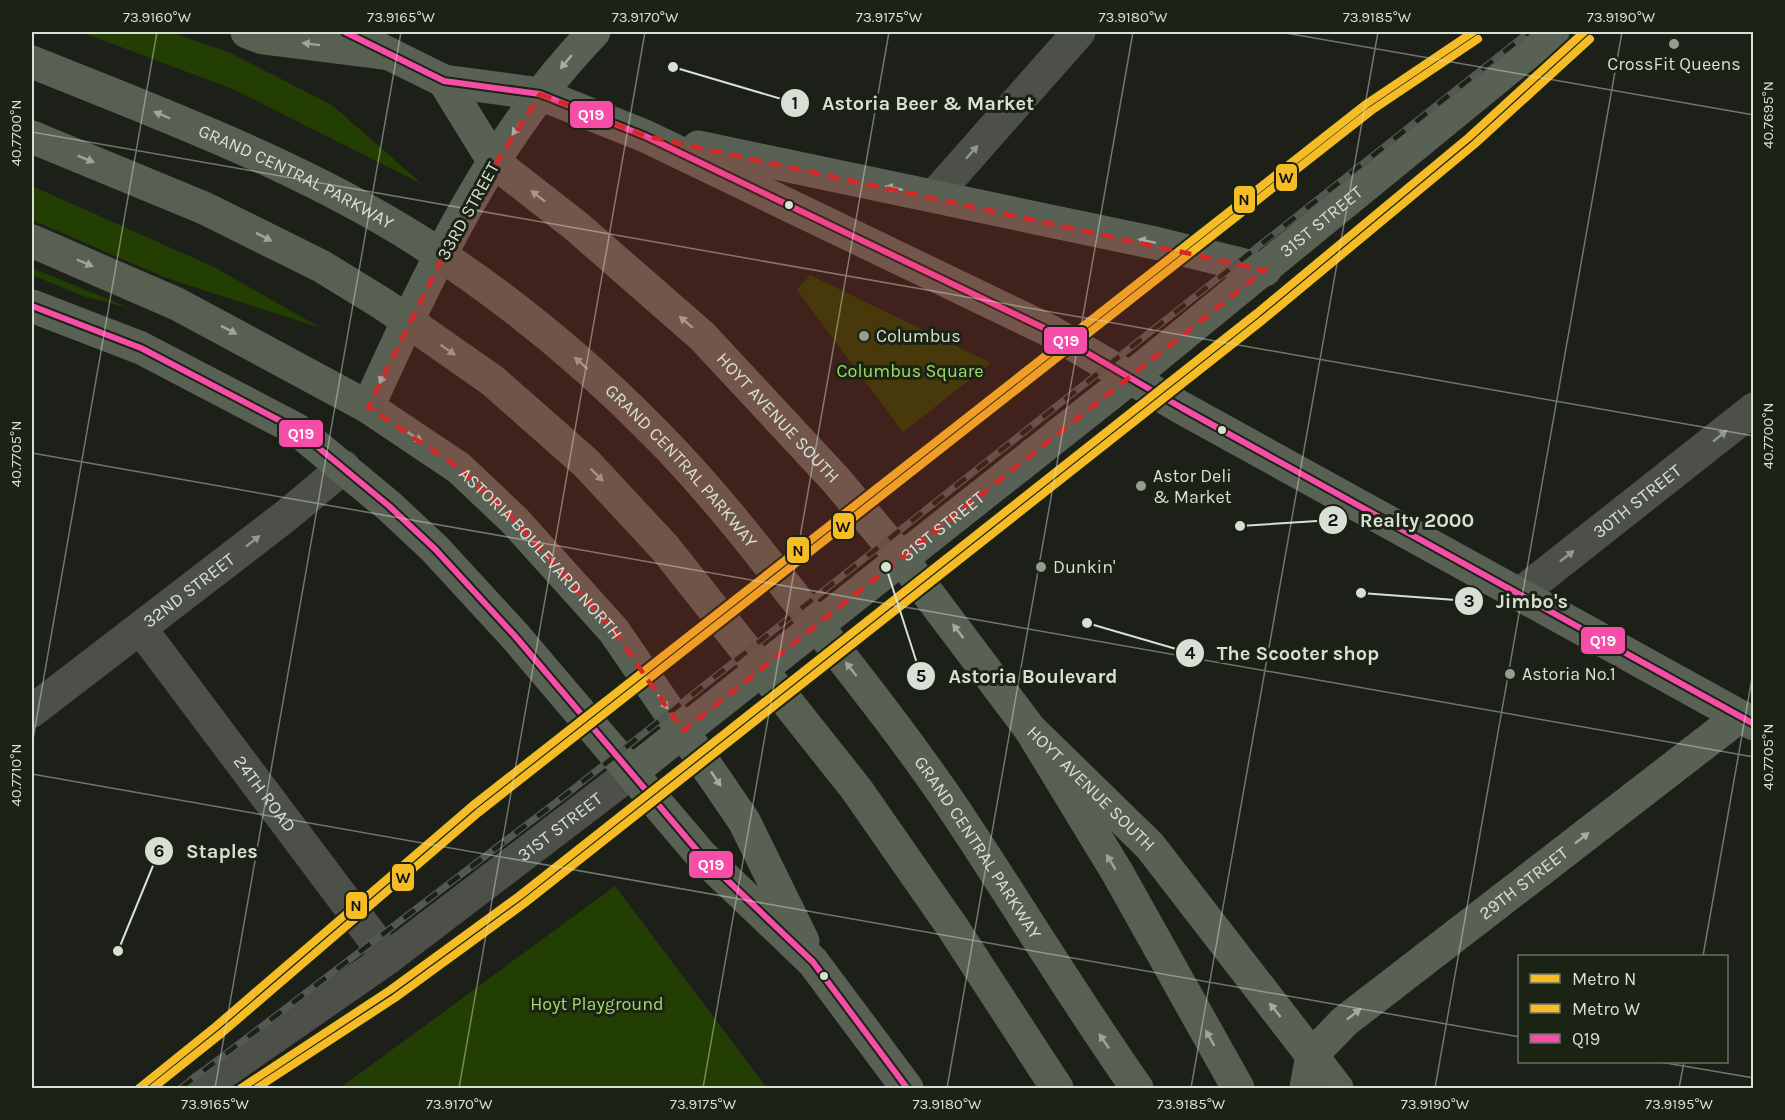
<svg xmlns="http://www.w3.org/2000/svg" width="1785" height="1120" font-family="Karla,sans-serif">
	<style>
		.green { fill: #233e03 }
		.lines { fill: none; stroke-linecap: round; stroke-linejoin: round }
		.minor { stroke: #4c5049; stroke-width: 33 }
		.major { stroke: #596154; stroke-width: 33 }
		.highway { stroke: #586051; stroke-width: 33 }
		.rail-casing { stroke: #545852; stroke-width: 7 }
		.rail { stroke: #1b2414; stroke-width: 4.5; stroke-dasharray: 14; stroke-linecap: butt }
		.bus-1-casing { stroke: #1b2414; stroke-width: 10 }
		.bus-1 { stroke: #f54da8; stroke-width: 6 }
		.metro-1-casing { stroke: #1b2414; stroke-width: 12 }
		.metro-2-casing { stroke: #1b2414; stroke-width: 12 }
		.metro-1 { stroke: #f6bc26; stroke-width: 8 }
		.metro-2 { stroke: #f6bc26; stroke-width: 8 }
		.oneway { fill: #9ea699 }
		.oneway2 { fill: #a5ada1 }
		.oneway3 { fill: #92988e }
		.marked { fill: #d62828; fill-opacity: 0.2; stroke: #d62828; stroke-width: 4.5; stroke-dasharray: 12 8; stroke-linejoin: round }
		.ticks { fill: none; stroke: #d8dfd4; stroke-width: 1.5; stroke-opacity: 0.45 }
		.poi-dot { fill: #969c92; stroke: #1b2414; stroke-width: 2 }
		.bus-dot { fill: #d8dfd4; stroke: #1b2414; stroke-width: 2 }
		.labels { text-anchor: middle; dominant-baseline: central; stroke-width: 6; stroke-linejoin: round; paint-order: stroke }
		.poi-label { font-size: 18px; fill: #d8dfd4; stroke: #1b2414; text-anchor: start }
		.street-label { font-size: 18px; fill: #d8dfd4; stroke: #1b2414 }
		.park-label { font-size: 18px; fill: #9edc6a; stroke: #1b2414 }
		.leader { fill: none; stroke: #d8dfd4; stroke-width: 2 }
		.callout-dot { fill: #d8dfd4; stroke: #1b2414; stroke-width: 2 }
		.mark-label { font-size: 18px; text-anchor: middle; font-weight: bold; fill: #111 }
		.callout-label { font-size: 20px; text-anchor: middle; font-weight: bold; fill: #d8dfd4; stroke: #1b2414; stroke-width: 6; stroke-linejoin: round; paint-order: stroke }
		.line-badge { stroke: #1b2414; stroke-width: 2 }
		.badge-label { font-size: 16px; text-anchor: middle; font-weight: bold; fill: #fff }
		.pale-badge-label { font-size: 16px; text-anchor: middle; font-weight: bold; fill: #111 }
		.neatline { fill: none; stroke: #d8dfd4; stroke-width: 2 }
		.ticks-label { font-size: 15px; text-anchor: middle; fill: #d8dfd4 }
	</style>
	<rect width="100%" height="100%" fill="#1c2018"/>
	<path class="green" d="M81,32H170L228,52L332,105L422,184L235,90Z
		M32,186L214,267L321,328L166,278L32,220Z
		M32,268L130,308L83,296L32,275Z
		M810,275L991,363L903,432L797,290Z
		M615,886L767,1088H340Z"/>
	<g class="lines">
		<g class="minor">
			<path d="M934,196L1079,32"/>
			<path id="s1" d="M1521,593L1754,409"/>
			<path id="s2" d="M141,629L388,958"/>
			<path id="s3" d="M32,711L287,515L344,467"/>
			<path id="s4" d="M201,1088L388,958L632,772"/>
		</g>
		<g class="major">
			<path d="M345,32L444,81L540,94L645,136L1048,330L1182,408L1754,724"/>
			<path id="s5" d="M594,32C492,137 428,275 368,407L459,468L515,521L614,631L744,821L803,941"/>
			<path id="s6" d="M444,81L494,162L576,226L702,336L836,480L902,559L1030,729L1150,846L1337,1088"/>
			<path d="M698,147L1155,243L1265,270"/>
			<path d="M32,306L141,348L296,429L389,506L435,549L515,636L701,855L813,962L907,1088"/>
			<path id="s7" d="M632,772L1129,379L1553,32"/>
			<path id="s8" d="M1312,1055L1345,1021L1740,716"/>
		</g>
		<g class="highway">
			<path d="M247,32L263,38L390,54"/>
			<path id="s9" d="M32,62C163,115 299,165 419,241C505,296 583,360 654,432C713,491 763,557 814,622C862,683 910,744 954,809C1016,902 1073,997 1137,1088"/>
			<path d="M32,137L204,208L321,266L383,304L493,381L586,463L665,548L857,790L953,928L1057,1088"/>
			<path d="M32,241L177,304L368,407"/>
			<path d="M1030,729L1117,872L1238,1088"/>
			<path d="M1306,1088L1312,1055"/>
		</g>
		<defs>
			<path id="rail" d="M181,1088L572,790L1529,32"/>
		</defs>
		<use href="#rail" class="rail-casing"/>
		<use href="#rail" class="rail"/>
		<defs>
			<path id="bus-1" d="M345,32L444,81L540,94L645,136L1048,330L1182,408L1754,724
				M32,306L141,348L296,429L389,506L435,549L515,636L701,855L813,962L907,1088"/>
		</defs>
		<use href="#bus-1" class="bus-1-casing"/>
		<use href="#bus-1" class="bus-1"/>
		<defs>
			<path id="metro-1" d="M139,1088L216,1026L472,806L1366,104L1473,32
				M241,1088L390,990L519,896L1257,313L1469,137L1584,32"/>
			<path id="metro-2" d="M153,1088L222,1033L478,813L1371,111L1478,39
				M257,1088L395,998L525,903L1263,320L1475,144L1590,39"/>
		</defs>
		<use href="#metro-1" class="metro-1-casing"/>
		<use href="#metro-2" class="metro-2-casing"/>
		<use href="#metro-1" class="metro-1"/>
		<use href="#metro-2" class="metro-2"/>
	</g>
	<defs><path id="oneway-solid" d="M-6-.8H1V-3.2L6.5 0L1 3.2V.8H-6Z" transform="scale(1.5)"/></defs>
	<g class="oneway">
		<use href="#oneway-solid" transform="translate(311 44) rotate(-173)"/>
		<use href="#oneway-solid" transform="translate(162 115) rotate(-157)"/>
		<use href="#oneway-solid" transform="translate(86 159) rotate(22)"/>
		<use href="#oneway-solid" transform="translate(264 237) rotate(27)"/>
		<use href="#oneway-solid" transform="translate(85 263) rotate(23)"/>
		<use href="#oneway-solid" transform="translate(229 330) rotate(27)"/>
		<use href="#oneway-solid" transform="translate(448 350) rotate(35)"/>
		<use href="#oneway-solid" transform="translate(581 363) rotate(-138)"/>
		<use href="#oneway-solid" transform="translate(597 475) rotate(45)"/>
		<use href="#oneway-solid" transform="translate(851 669) rotate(-128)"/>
		<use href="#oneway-solid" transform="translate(1111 862) rotate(-121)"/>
		<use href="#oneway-solid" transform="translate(1210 1038) rotate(-119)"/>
		<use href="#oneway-solid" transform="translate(1104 1041) rotate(-124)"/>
	</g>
	<g class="oneway2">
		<use href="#oneway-solid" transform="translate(566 62) rotate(130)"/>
		<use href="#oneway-solid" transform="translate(517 128) rotate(124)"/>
		<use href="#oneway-solid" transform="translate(894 188) rotate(-168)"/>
		<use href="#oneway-solid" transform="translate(538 196) rotate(-142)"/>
		<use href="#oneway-solid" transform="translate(1147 241) rotate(-168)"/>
		<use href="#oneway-solid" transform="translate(686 322) rotate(-139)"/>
		<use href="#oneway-solid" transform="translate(383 376) rotate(115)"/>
		<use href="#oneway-solid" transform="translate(415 437) rotate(33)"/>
		<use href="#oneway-solid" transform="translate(958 631) rotate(-127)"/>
		<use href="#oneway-solid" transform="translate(663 702) rotate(55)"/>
		<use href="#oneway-solid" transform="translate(716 779) rotate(56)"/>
		<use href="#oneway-solid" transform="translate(1582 838) rotate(-38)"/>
		<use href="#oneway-solid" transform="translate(1275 1010) rotate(-129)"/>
		<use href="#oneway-solid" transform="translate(1354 1014) rotate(-38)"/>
	</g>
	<g class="oneway3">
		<use href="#oneway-solid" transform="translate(972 152) rotate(-48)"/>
		<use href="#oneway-solid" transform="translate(1720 436) rotate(-39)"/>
		<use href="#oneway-solid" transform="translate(253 541) rotate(-38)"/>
		<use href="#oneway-solid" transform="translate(1567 556) rotate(-38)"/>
	</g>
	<path class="marked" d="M540,94L645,136L1265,270L683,731L614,631L515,521L459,468L368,407L466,210Z"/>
	<path class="ticks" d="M1280,32L1754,115M32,132L1754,436M32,453L1754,757M32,745L157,32M32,774L1520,1037M1703,956L1754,667M1660,1062L1754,1078M215,1088L401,32M459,1088L645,32M703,1088L889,32M947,1088L1133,32M1191,1088L1378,32M1435,1088L1622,32M1679,1088L1684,1062"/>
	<g class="poi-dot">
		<circle cx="1674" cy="44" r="6"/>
		<circle cx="864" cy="336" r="6"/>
		<circle cx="1141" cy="486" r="6"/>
		<circle cx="1041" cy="567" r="6"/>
		<circle cx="1510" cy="674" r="6"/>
	</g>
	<g class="bus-dot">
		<circle cx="789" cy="205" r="5"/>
		<circle cx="1222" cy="430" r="5"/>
		<circle cx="824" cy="976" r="5"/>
	</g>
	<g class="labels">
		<g class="poi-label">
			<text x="1674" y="64" text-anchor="middle">CrossFit Queens</text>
			<text x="876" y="336">Columbus</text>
			<text x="1153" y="476">Astor Deli<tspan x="1153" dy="21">&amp; Market</tspan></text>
			<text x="1053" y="567">Dunkin'</text>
			<text x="1522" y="674">Astoria No.1</text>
		</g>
		<g class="street-label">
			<text stroke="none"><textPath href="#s9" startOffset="288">GRAND CENTRAL PARKWAY</textPath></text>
			<text transform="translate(468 211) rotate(-61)">33RD STREET</text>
			<text stroke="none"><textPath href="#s7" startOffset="882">31ST STREET</textPath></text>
			<text stroke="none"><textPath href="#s6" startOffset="478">HOYT AVENUE SOUTH</textPath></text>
			<text stroke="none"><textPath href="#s9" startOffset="774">GRAND CENTRAL PARKWAY</textPath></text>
			<text stroke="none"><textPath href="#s1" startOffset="148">30TH STREET</textPath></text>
			<text stroke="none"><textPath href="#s7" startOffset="396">31ST STREET</textPath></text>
			<text stroke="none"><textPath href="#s5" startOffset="668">ASTORIA BOULEVARD NORTH</textPath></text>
			<text stroke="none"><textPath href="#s3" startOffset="198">32ND STREET</textPath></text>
			<text stroke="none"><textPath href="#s6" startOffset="964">HOYT AVENUE SOUTH</textPath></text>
			<text stroke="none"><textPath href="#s2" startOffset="206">24TH ROAD</textPath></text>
			<text stroke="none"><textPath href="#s4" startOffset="444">31ST STREET</textPath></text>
			<text stroke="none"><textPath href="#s9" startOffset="1258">GRAND CENTRAL PARKWAY</textPath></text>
			<text stroke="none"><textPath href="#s8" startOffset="273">29TH STREET</textPath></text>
		</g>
		<g class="park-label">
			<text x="910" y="371">Columbus Square</text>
			<text x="597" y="1004">Hoyt Playground</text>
		</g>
	</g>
	<path class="leader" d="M673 67L795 103M1240 526L1333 520M1361 593L1469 601M1087 623L1190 653M886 567L921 676M118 951L159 851"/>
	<g class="callout-dot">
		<circle cx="673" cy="67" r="6"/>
		<circle cx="1240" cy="526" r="6"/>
		<circle cx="1361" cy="593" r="6"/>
		<circle cx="1087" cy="623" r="6"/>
		<circle cx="886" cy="567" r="6"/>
		<circle cx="118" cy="951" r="6"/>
		<circle cx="795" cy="103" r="15"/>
		<circle cx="1333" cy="520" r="15"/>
		<circle cx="1469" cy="601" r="15"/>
		<circle cx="1190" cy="653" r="15"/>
		<circle cx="921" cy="676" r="15"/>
		<circle cx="159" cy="851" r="15"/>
	</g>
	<g class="mark-label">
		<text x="795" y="109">1</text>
		<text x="1333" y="526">2</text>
		<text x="1469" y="607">3</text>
		<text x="1190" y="659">4</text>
		<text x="921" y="682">5</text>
		<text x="159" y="857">6</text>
	</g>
	<g class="callout-label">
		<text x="928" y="110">Astoria Beer &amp; Market</text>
		<text x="1417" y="527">Realty 2000</text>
		<text x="1532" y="608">Jimbo's</text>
		<text x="1298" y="660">The Scooter shop</text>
		<text x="1033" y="683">Astoria Boulevard</text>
		<text x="222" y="858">Staples</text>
	</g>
	<g class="line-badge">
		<rect x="569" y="100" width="45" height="29" rx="6" fill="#f54da8"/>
		<rect x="1275" y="163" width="23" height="29" rx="6" fill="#f6bc26"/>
		<rect x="1233" y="185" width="23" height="29" rx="6" fill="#f6bc26"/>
		<rect x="1043" y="326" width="45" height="29" rx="6" fill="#f54da8"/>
		<rect x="278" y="419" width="46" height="29" rx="6" fill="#f54da8"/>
		<rect x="832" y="512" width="23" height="28" rx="6" fill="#f6bc26"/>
		<rect x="786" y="536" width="24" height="28" rx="6" fill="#f6bc26"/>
		<rect x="1580" y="626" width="46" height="29" rx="6" fill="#f54da8"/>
		<rect x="688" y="850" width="46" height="29" rx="6" fill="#f54da8"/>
		<rect x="391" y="863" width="24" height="29" rx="6" fill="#f6bc26"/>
		<rect x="345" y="891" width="23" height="29" rx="6" fill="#f6bc26"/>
	</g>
	<g class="badge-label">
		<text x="591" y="120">Q19</text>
		<text x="1066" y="346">Q19</text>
		<text x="301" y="439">Q19</text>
		<text x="1603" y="646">Q19</text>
		<text x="711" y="870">Q19</text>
	</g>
	<g class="pale-badge-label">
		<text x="1286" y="183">W</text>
		<text x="1244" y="205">N</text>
		<text x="843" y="532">W</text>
		<text x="798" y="556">N</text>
		<text x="403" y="883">W</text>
		<text x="356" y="911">N</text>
	</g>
	<rect width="1785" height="1120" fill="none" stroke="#1b2414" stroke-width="66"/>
	<rect x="1518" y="955" width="210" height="108" fill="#1b2414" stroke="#676f61" stroke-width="1.5"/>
	<rect x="1530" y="974" width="30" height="9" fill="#f6bc26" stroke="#676f61" stroke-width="1.5"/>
	<text x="1572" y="985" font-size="18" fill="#d8dfd4">Metro N</text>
	<rect x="1530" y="1004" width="30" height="9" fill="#f6bc26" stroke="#676f61" stroke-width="1.5"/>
	<text x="1572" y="1015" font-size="18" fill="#d8dfd4">Metro W</text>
	<rect x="1530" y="1034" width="30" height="9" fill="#f54da8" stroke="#676f61" stroke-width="1.5"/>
	<text x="1572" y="1045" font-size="18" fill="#d8dfd4">Q19</text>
	<rect x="33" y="33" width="1719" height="1054" class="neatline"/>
	<g class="ticks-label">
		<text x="157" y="22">73.9160°W</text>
		<text x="401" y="22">73.9165°W</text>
		<text x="645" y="22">73.9170°W</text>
		<text x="889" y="22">73.9175°W</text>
		<text x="1133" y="22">73.9180°W</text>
		<text x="1377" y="22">73.9185°W</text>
		<text x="1621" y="22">73.9190°W</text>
		<text transform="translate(1768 115) rotate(-90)" y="5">40.7695°N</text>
		<text transform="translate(16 133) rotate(-90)" y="5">40.7700°N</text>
		<text transform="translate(1768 436) rotate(-90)" y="5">40.7700°N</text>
		<text transform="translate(16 454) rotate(-90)" y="5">40.7705°N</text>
		<text transform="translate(1768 757) rotate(-90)" y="5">40.7705°N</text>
		<text transform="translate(16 775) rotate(-90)" y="5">40.7710°N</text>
		<text x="215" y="1109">73.9165°W</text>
		<text x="459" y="1109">73.9170°W</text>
		<text x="703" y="1109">73.9175°W</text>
		<text x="947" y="1109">73.9180°W</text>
		<text x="1191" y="1109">73.9185°W</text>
		<text x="1435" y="1109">73.9190°W</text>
		<text x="1679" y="1109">73.9195°W</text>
	</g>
</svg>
